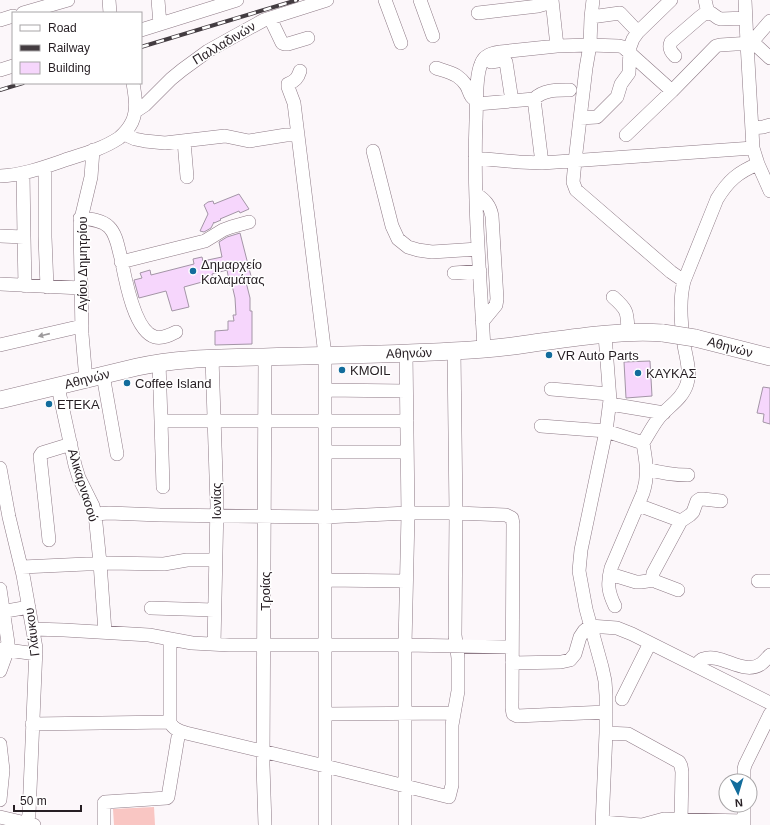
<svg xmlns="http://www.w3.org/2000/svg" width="770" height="825" font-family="Helvetica,sans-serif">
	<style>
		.green { fill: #f9c6c3 }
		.building { fill: #f6d6fc; stroke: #a395a6 }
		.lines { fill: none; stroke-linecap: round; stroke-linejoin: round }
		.minor-casing { stroke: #8e7a86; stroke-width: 14 }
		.major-casing { stroke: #8e7a86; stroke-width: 18 }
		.minor { stroke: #fff; stroke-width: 13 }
		.major { stroke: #fff; stroke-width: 17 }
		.rail-casing { stroke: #433c41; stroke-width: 4 }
		.rail { stroke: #fff; stroke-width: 2.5; stroke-dasharray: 8; stroke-linecap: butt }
		.major-bridge-casing { stroke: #8e7a86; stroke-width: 18; stroke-linecap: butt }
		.major-bridge { stroke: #fff; stroke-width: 17 }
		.oneway { fill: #9d9a9c }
		.poi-dot { fill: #126c9c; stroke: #fff; stroke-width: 1.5 }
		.labels { text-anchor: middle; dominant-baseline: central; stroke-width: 3; stroke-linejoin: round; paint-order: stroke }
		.street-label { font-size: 13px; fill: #261e23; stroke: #fff }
		.poi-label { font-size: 13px; fill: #261e23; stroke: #fff; text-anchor: start }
	</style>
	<rect width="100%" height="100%" fill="#fcf7fa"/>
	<path class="green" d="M154,807L155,825H114L113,809Z"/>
	<path class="building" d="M239,194L249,209L240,213L239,211L220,219L221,220L214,223V222L211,228L204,232L200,231L208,214L204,205L208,202L213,201L214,204Z
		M240,233L252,280L246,282L250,298V311H252V344L215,345V331L228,330V321H234L233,315H236L235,298L232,285L230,286L227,270L212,274L213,279L184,287L189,307L172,311L166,291L139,298L134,280L142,278L140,273L150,270L151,275L194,264L193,259L202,257L203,261L222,257L219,242L227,237Z
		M650,361L652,396L626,398L624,362Z
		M763,387L770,388V424L763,422L764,414L757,413Z"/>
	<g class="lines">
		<defs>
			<path id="minor" d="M109,0L110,13
				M158,0L160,24
				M385,0L401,43
				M420,0L433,36
				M552,0L557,46
				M593,0L591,17L590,45L586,68L575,161L573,182L576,190L671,272L684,281
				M705,0L708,13
				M745,0L747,43L753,148L758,164L770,191
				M23,13L68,0
				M478,13L538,6L545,4L549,0
				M591,17L620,13L638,32
				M270,18L282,43L285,44H288L308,38
				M0,20L13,16
				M141,30L237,0
				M751,43L770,21
				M675,56C671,52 668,48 671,42L700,17L704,14L711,13L718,18L721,19L746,18
				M491,62L504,60L506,62L512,101
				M436,68C442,70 451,72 457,76C460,78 464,82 466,85C470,91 469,98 477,100
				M0,70L13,66
				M300,71C298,78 295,81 288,84V87L294,103L325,355V825
				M534,99C544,89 558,90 570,90
				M477,104L534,99L542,163
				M136,111L145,105L171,79L182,70L208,51L233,37L264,20L327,0
				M580,118L597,117L617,97L621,84L629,73L630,47L633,39L638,32L671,0
				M752,128L763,127L770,125
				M124,134L135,139L145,141L165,143L225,136L249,141L286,135H298
				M626,135L672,91L716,46L720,45L751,43L758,47L770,58
				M184,141L187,177
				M373,151L392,226L398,239L408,247L418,250L432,252L478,249
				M475,158L519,162L542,163L753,148
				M45,167V237L47,287
				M23,173L24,237L25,286
				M0,176C25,175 47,166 71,158C87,153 104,148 119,138C124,134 129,128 132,122C138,109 135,96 133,83
				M476,194C485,200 490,205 492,216L497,299L496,305L482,322
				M80,218C90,219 102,220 109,227C117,235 118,248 121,258C125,278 134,331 155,337C162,339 170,335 176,332
				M0,236L24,237
				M121,262L205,241L223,230L231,227L249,222
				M454,273L480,271
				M0,284L81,288
				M613,297C629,311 627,313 628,333
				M0,345L82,326
				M484,349C480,273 473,197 476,121C477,105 475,78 481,64C484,55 492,53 500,52L557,46L590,45L619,46L623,47L672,91
				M212,358L217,505L214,644
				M159,362L161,421L163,487
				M103,375L117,454
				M86,380L82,334L80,223L91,177L93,150
				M58,387L75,465L79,478L93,506L95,514L100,563L105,632
				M551,389L609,394
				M325,390L406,391
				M610,404L664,413
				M161,421H407
				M541,426L606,431L643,443
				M325,452H407
				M0,468L9,517L23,575L36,648L29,814L27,825
				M647,469C661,473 674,475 688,475
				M638,505L681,521
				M95,514L109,513L160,515L325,517L408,513H456L506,515L512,518L513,524L512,708L513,714L517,716L606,712
				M49,540L40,456L42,453L45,452L71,444
				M22,567L108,563L164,564L187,560H215
				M610,574L636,582H641L654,580
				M325,580L406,581
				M758,581H770
				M0,589L8,643V649L0,671
				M678,590L657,582C653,580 652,578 653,573L681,521L690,515L693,512L697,501L700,499H703L721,501
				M615,606C608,592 607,583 611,568L643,493C649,474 646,462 643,443C648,435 652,427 658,419C667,407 682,400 687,384C691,372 686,357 684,345C681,325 679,300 684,281L717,199C728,181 738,172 758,164
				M151,608L214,610
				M0,612L29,607
				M33,629L64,630L149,635L192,643L229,645H405L512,647
				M170,639V722C173,729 179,731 186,733L325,766L449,797L452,785V725L458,691V658L455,635L456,513L454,351
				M0,649L36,654
				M512,663L561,662L570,660L575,654L580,637L584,631L590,626L617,628L632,634L770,703
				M696,666C698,663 700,660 703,659C721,652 743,676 761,664C764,662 767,658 770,655
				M622,699L650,643
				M325,714L454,713
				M32,724L170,722
				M606,733L628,734L679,762L681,766L682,772L681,820
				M0,744L3,770L0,800
				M744,781V769L745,765L770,714
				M744,805V825
				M0,817L34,825
				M602,822L642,825L664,819L744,821
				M104,825V803L105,802L167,798L168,797L179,731
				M265,825L263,765L265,357
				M405,825V645L408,515L406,353
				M602,825L606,733V695L605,681L602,667L586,609L579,571L581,550L606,431L610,400L605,335"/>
			<path id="major" d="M695,338L770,357
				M0,400L137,367C177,358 218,358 258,357C323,355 387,355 452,351C477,350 502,348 527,344C572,338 618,330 663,333"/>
		</defs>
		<use href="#minor" class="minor-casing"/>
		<use href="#major" class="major-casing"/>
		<use href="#minor" class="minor"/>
		<use href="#major" class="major"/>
		<defs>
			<path id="rail" d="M141,47L297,0
				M0,90L23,83"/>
		</defs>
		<use href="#rail" class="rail-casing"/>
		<use href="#rail" class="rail"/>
		<defs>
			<path id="major-bridge" d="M663,333L695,338"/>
		</defs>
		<use href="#major-bridge" class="major-bridge-casing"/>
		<use href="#major-bridge" class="major-bridge"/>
	</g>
	<defs><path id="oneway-solid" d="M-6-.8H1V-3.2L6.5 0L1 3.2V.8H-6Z"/></defs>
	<use class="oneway" href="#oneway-solid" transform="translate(44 335) rotate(167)"/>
	<g class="poi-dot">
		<circle cx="193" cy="271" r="4"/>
		<circle cx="549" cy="355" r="4"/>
		<circle cx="342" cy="370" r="4"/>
		<circle cx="638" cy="373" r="4"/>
		<circle cx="127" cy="383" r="4"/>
		<circle cx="49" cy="404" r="4"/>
	</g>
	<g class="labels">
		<g class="street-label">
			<text transform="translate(224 43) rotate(-31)">Παλλαδινών</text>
			<text transform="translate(82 264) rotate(-90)">Αγίου Δημητρίου</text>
			<text transform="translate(730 347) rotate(15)">Αθηνών</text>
			<text transform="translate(409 353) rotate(-2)">Αθηνών</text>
			<text transform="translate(87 379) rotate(-14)">Αθηνών</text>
			<text transform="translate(83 485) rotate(73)">Αλικαρνασού</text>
			<text transform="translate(216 501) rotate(-90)">Ιωνίας</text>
			<text transform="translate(265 591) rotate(-90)">Τροίας</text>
			<text transform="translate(32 632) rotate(-97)">Γλάυκου</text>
		</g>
		<g class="poi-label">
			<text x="201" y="264">Δημαρχείο<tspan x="201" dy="15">Καλαμάτας</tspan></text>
			<text x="557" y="355">VR Auto Parts</text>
			<text x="350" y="370">KMOIL</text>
			<text x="646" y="373">ΚΑΥΚΑΣ</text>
			<text x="135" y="383">Coffee Island</text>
			<text x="57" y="404">ΕΤΕΚΑ</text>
		</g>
	</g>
	<rect x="12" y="12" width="130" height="72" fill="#ffffff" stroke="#a8a5a7"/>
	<rect x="20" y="25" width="20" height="6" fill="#ffffff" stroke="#a8a5a7"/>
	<text x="48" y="32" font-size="12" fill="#261e23">Road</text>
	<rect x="20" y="45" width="20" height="6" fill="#433c41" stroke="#a8a5a7"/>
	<text x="48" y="52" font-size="12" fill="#261e23">Railway</text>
	<rect x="20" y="62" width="20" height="12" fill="#f6d6fc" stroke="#a8a5a7"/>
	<text x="48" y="72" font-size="12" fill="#261e23">Building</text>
	<g transform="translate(738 793) rotate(175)"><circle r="19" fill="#ffffff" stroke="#a8a5a7"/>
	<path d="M0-3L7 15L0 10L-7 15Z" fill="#126c9c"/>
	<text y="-6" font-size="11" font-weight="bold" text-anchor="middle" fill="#261e23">N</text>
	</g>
	<path d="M14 805v6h67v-6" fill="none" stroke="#261e23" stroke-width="2"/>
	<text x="20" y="805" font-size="12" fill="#261e23" stroke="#ffffff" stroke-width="3" paint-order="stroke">50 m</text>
</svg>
